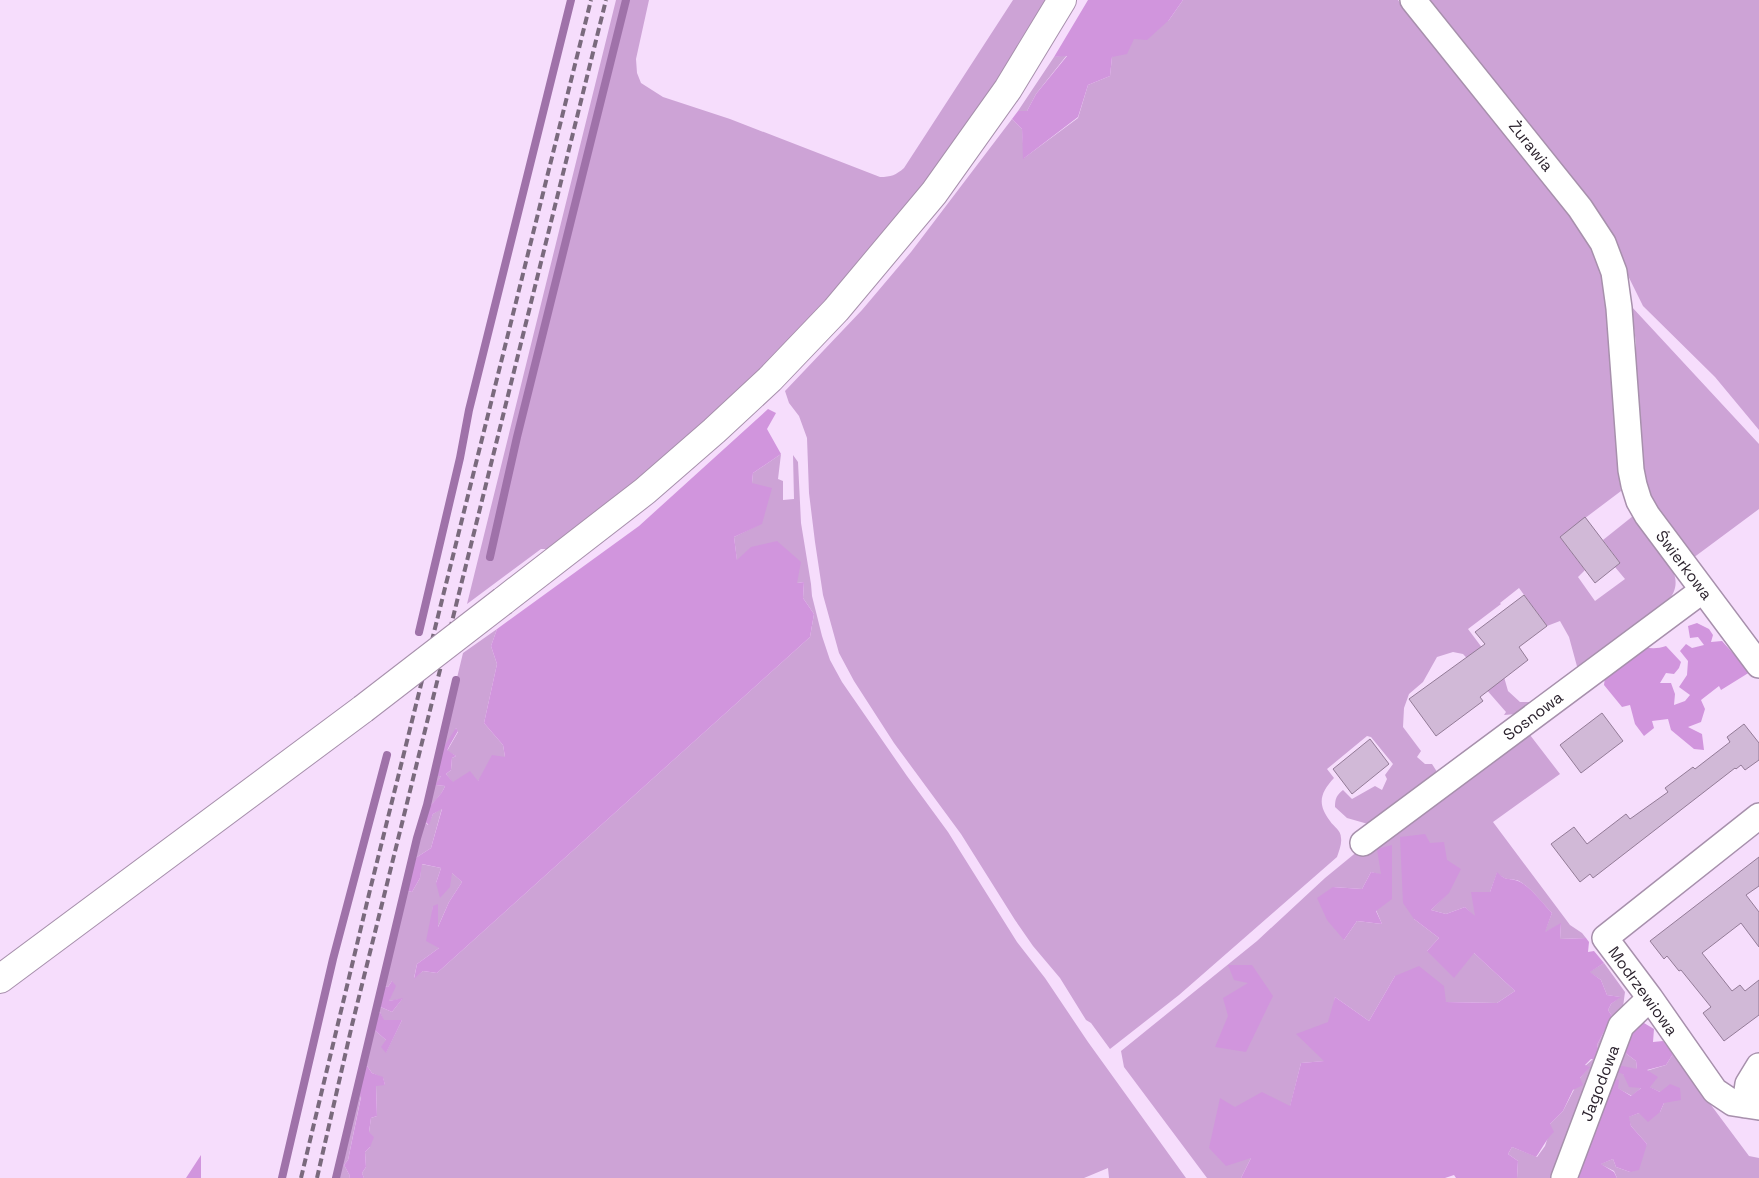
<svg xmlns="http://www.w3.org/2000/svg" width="1759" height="1178" font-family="'Space Grotesk',sans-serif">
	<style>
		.green { fill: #cda3d6; fill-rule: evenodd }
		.forest { fill: #d195dd }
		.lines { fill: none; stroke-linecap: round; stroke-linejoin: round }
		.stream { stroke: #9f72a9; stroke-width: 8 }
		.building { fill: #d1b9d7; stroke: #937b97 }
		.minor-casing { stroke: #a790ac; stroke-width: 28 }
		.secondary-casing { stroke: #a790ac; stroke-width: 30 }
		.minor { stroke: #fff; stroke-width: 25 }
		.secondary { stroke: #fff; stroke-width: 28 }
		.rail { stroke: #7a6a7d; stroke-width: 4; stroke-dasharray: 8 4; stroke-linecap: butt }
		.secondary-bridge-casing { stroke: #a790ac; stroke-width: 30; stroke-linecap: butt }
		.secondary-bridge { stroke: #fff; stroke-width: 28 }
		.labels { text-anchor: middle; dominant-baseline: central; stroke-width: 4; stroke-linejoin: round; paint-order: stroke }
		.street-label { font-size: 16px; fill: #281f2a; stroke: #fff }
	</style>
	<rect width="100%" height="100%" fill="#f6ddfc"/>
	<path class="green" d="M616,0H649L636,59L637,73L641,83L663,97L730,119L880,177C891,177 896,175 904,168L1013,0H1051L930,179L830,300L696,434L554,549H541L467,604Z
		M1183,0H1398L1571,212L1599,261L1605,286L1618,470L1621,491L1560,537L1585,570L1578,577L1595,601L1625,579L1615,567L1620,563L1603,540L1633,516C1643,529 1673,563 1675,577C1677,587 1674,594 1667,602L1578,670L1569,637L1560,621L1547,626L1519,588L1500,603L1501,604L1468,629L1504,677L1508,691L1520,702H1529V707L1516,714L1504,715L1506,712L1485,688L1481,673L1463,654L1453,652L1437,657L1423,682L1409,694L1404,708L1403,727L1421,751L1417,757L1425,764H1432L1439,775L1368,824L1347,818L1335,807C1335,798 1337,795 1343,790L1352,799L1375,786L1382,790L1387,779L1385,775L1393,764L1371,737L1367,736L1327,769L1334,778C1320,793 1317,804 1330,821C1334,827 1341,830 1341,838C1342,844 1339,851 1337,857L1179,995L1110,1049L1091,1023L1086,1020L1060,978L1033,946L1015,920L961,834L894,743L854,681L839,653L823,595L815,542L809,493L807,438L799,416L789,403L785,391L862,310L911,252L1012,119L1022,129L1024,158L1078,118L1088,85L1110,76L1112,57L1134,38L1169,20Z
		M1424,0H1759V430L1715,377L1643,306L1595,209Z
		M1067,55L1036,94L1027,111H1018L1054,57Z
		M1631,306L1759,444V509L1693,558L1665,525L1649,493L1641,464L1634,399L1636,343Z
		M781,454L778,479L783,481V500L794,499L793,455L798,462L801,523L811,584L812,596L822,636L830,660L842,682L907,776L948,832L1017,942L1045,978L1088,1042L1186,1178H1109L1108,1168L1084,1178H364L362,1173L366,1167L365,1152L370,1147L369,1132L371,1118L377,1116L376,1085H385L383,1078L372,1073L363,1060L371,1027L386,1040V1052L402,1020H383L380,1012L373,1019L376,1005L392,1012L402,999L389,1001L392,981L388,987L381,985L404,890L412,892L420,878L421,864L441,868L436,883L451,872L462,882L449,902L437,929L432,906L439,948L417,964L414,978L423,971L437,973L810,637L814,614L803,598L804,582L797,583L737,561L734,537L762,523L752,483L753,473Z
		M497,629L491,646L497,664L484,723L503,745L505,757L478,781L453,783L446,774L451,770L452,758L456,756L447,751L458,732L456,728L437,776H441L436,785L445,786C441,797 433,802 425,811L463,653Z
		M1530,735L1560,774L1493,822L1570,925L1582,933L1586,938L1560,939L1561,924L1544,933L1552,913C1543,904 1530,887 1519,881C1509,877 1509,883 1497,873L1490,892L1475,917L1465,907L1446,914L1431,910L1448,893L1414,919L1439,938L1427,951L1474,953L1515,991L1497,1003L1446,1002L1395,976L1369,1021L1335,997L1325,1061L1301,1063L1290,1107L1235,1108L1220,1099L1251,1158L1241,1178H1207L1124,1067L1121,1051L1257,941L1325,878L1364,846L1506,748ZM1371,872L1381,875L1376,910L1382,924L1357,921L1344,940L1333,887L1362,889Z
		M442,808L431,848L411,861L423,820L428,825L433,814Z
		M1604,963L1625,992L1623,1007L1553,1178H1517L1518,1161L1508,1154L1512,1147L1537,1157L1545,1146L1548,1137L1550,1124L1563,1111L1580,1078L1589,1067L1585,1066L1600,1053L1597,1045L1612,1016L1608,1010L1611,1004L1620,997L1607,995L1601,980L1589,972Z
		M1620,1049L1636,1061L1637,1069L1623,1074L1642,1087L1632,1096L1617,1088L1613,1078Z
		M1673,1054L1749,1156L1759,1158V1178H1617L1614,1171L1600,1164L1613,1159L1616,1167L1630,1172L1647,1144L1631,1126L1628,1117L1639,1113L1660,1112L1664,1103L1660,1092L1649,1087L1646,1071L1666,1065Z
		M356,1089L361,1096L348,1160L344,1165L350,1176L349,1178H336Z"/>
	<path class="forest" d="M1088,0H1183L1169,20L1147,40L1134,39L1127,54L1112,57L1110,76L1088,85L1078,117L1023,159L1022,129L1012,119L1018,111H1027L1036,94L1067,56L1054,57Z
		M768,409L776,413L767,429L781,454L753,473L752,483L772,488L762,524L734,537L737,560L751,547L777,541L801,562L797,583L804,582L803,598L814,614L810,637L437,973L423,971L414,979L417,964L439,948L426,941L433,906L438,904V927L449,902L462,882L452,873L450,887L440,898L436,883L441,868L422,864L420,878L412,892L404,890L411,861L431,848L442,809L433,814L429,825L423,820C428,802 439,801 445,786L435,785L441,776H436L439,754L456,728L458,731L447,750L456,756L452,758L451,770L446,774L453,782L470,771L478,781L492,755L505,757L503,745L484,723L497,664L491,646L497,629L639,526Z
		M1697,623L1709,629L1713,635L1711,642L1722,641L1750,672L1721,690L1719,686L1701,700L1705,709L1701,722L1688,727L1702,734L1704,750L1694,749L1671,730L1668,719L1652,721L1654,728L1644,736L1635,724L1630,705L1622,707L1604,685L1605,677L1635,645C1646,648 1655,650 1666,646L1681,662L1679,668L1674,674L1666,673L1660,683H1671L1675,694L1674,705L1685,701L1690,695L1679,687L1687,675L1688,661L1680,651L1686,644L1692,648L1704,645L1698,637L1690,638L1688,626Z
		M1425,834L1430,843L1444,842L1447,860L1461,869L1449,893L1431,910L1446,914L1465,907L1475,916L1471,892H1490L1497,872C1507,882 1507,877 1518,881C1529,885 1544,905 1552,913L1545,932L1561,923L1560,939L1586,938L1589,942L1588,952L1594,951L1604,963L1590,972L1601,980L1607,995L1621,997L1611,1004L1608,1010L1612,1016L1597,1045L1600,1053L1598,1060L1591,1059L1585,1065L1590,1067L1580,1078L1583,1085L1573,1090L1563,1111L1550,1124L1554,1132C1546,1139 1542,1149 1536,1157L1512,1147L1508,1154L1518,1161L1517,1178H1456L1454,1175L1445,1178H1241L1251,1158L1226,1166L1209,1148L1220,1098L1235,1107L1262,1092L1290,1106L1301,1063L1324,1061L1296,1034L1328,1022L1335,997L1369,1021L1395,976L1419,966L1444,986L1446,1002L1497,1003L1515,991L1474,953L1454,978L1427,951L1439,938L1414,919L1403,903L1400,837Z
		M1392,845V899L1376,911L1382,924L1357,921L1344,940L1327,920L1317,898L1333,887L1362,889L1371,872L1381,874L1377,849Z
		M1228,965H1252L1273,996L1246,1052L1215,1047L1228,1016L1223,998L1248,983L1234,980Z
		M392,981L396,986L389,1001L403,998L392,1012L376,1005L381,985L388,987Z
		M380,1012L384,1020H402L386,1053L381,1047L386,1040L371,1027L373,1019Z
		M1644,1023L1654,1029L1653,1042L1663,1041L1673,1054L1666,1065L1647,1070L1658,1077L1650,1087L1660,1092L1670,1084L1680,1088L1681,1100L1664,1103L1660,1112L1648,1122L1639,1113L1629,1117L1631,1126L1647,1144L1639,1170L1630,1172L1616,1167L1613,1159L1601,1164L1614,1172L1617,1178H1572L1613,1078L1619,1080L1618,1088L1631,1096L1641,1088L1629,1087L1623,1074L1613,1071L1618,1065L1637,1069L1636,1061L1620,1049C1625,1037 1630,1025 1644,1023Z
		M363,1060L372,1073L383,1077L385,1085L376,1086L377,1116L371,1118L369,1132L374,1137L370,1147L365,1152L366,1167L362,1173L364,1178H349L350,1176L344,1165L348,1160L361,1097L356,1089Z
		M201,1155V1178H186Z"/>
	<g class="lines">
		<path class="stream" d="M490,557L517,437L626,0
			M419,632L460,458L469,410L571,0
			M282,1178L333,959L387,755
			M336,1178L417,838L427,805L456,680"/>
	</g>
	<path class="building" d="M1585,517L1620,563L1595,583L1560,537Z
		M1524,595L1547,626L1519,647L1528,660L1480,697L1483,701L1436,736L1409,699L1485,644L1475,632Z
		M1602,713L1623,741L1581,773L1560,745Z
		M1744,724L1759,743V760L1745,770L1741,765L1736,769L1735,768L1593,878L1590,874L1580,882L1551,844L1574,827L1587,844L1626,814L1630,819L1668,792L1665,788L1693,767L1695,769L1730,742L1727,737Z
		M1370,739L1389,764L1352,794L1333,769Z
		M1759,857V886L1746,895L1759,912V947L1741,923L1702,953L1732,991L1740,985L1745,991L1759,980V1015L1724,1041L1703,1013L1711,1007L1681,970L1679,971L1667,956L1664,959L1650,941Z"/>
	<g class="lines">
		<defs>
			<path id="minor" d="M1413,0L1580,208L1603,243L1614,272L1619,308L1631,470L1634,485L1639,501L1647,515L1759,665
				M1759,816L1605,938L1650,998L1715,1091L1733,1103L1759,1107
				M1363,843L1703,590
				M1745,1105L1748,1084L1759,1066
				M1564,1178L1621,1026L1650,998"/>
			<path id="secondary" d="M503,601L645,491L714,431L770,379L836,310L934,193L1008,89L1062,0
				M0,979L363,709"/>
		</defs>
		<use href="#minor" class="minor-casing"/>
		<use href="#secondary" class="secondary-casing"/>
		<use href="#minor" class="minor"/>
		<use href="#secondary" class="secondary"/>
		<path class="rail" d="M301,1178L370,890L591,0
			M317,1178L352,1025L606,0"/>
		<defs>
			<path id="secondary-bridge" d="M363,709L503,601"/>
		</defs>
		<use href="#secondary-bridge" class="secondary-bridge-casing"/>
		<use href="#secondary-bridge" class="secondary-bridge"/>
	</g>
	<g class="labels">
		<g class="street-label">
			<text transform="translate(1531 146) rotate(51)">Żurawia</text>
			<text transform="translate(1684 565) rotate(53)">Świerkowa</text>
			<text transform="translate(1533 716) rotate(-37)">Sosnowa</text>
			<text transform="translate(1643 991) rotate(54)">Modrzewiowa</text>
			<text transform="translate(1600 1083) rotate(-69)">Jagodowa</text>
		</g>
	</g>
</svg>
